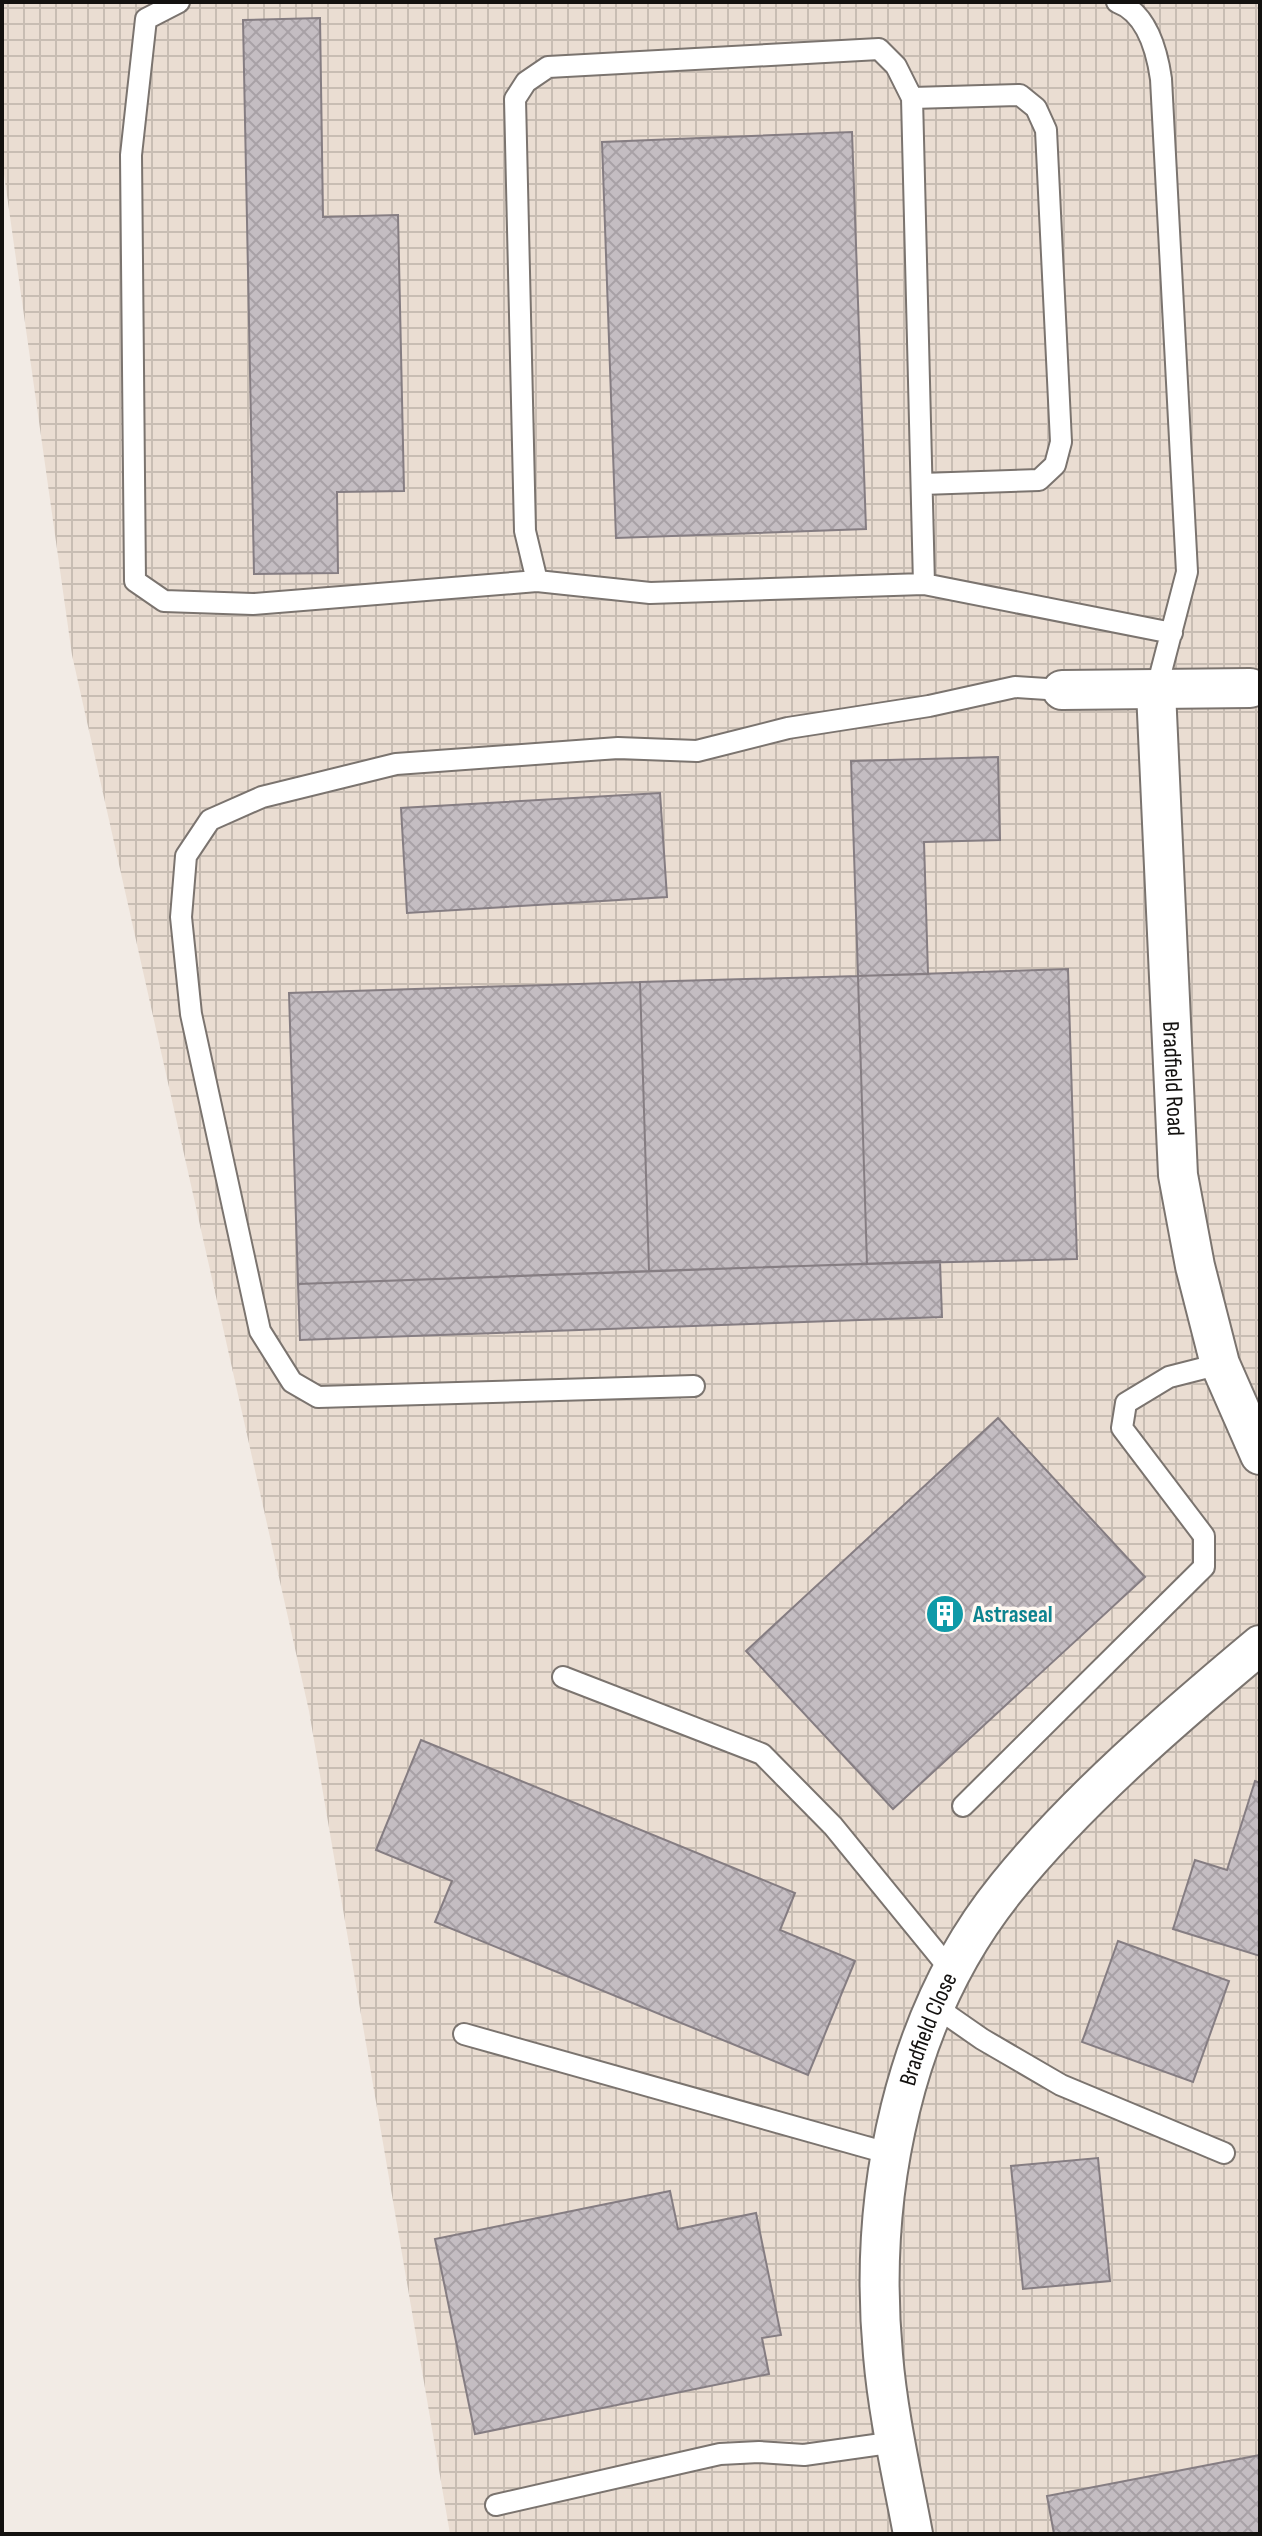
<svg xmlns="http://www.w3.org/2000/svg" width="1262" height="2536" font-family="'Sofia Sans Condensed',sans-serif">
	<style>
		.industrial { fill: url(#industrial-grid) }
		.building { fill: url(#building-cross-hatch); stroke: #857d82; stroke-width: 2 }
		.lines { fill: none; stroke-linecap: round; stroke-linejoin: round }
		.service-casing { stroke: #7b746f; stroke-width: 24 }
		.minor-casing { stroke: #7b746f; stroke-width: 42 }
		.service { stroke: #fff; stroke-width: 20 }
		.minor { stroke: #fff; stroke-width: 38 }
		.labels { text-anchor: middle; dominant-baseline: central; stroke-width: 7; stroke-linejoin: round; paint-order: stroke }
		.street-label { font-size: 24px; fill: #13110f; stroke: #fff8f2 }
		.culture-label { font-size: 24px; font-weight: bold; fill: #0d838f; stroke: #fff8f2; text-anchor: start }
	</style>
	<defs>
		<pattern id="industrial-grid" width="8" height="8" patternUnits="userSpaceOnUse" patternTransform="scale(2)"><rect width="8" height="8" fill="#eaddd2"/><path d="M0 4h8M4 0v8" fill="none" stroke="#c8bdb3"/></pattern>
		<pattern id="building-cross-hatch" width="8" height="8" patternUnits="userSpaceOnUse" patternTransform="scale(2)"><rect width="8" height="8" fill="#c4bdc2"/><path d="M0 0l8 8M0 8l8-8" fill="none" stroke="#a8a1a6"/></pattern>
	</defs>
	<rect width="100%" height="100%" fill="#f2ebe5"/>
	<path class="industrial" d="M2,2H1260V2534H450L309,1711L72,655L2,160Z"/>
	<path class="building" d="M320,18L323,217L398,215L404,491L337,492L338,573L254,574L243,20Z
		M852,132L866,529L616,538L602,142Z
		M998,757L1000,840L924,842L928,974L858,976L851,761Z
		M660,793L667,897L407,913L401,808Z
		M1068,969L1077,1259L867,1264L858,976Z
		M858,976L867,1264L649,1271L640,982Z
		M640,982L649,1271L298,1284L289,993Z
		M940,1261L942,1317L300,1340L298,1284Z
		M998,1418L1145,1577L893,1809L746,1651Z
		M421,1740L795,1893L780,1930L855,1961L808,2075L435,1922L452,1881L376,1850Z
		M1255,1781L1260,1783V1956L1173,1929L1195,1860L1227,1870Z
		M1118,1941L1229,1981L1193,2082L1082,2042Z
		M1098,2158L1110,2281L1023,2289L1011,2166Z
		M670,2191L678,2229L756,2213L781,2335L762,2338L769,2374L475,2434L435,2239Z
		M1260,2455V2534H1054L1047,2496Z"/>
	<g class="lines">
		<defs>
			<path id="service" d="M179,2L146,19L131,155L135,581L164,601L253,604L537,581L650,593L924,584L1172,633
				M1117,2C1147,13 1157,51 1161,79L1187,572L1156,691
				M912,98L1020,95L1036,108L1046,130L1061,442L1055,465L1039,480L922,484
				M537,581L525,531L515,99L526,82L548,67L879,49L896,66L912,98L924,584
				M694,1386L318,1397L292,1382L260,1331L191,1014L181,917L186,856L210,820L262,797L396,764L618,748L697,751L788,728L929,706L1015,687L1062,690
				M563,1677L762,1754L833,1826L953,1973
				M963,1806L1204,1567V1536L1122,1428L1126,1403L1169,1377L1220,1364
				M936,2007L982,2039L1061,2085L1224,2153
				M464,2034L891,2154
				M496,2505L720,2454L759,2452L804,2455L896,2442"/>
			<g id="minor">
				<path d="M1062,690L1250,688"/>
				<path id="s1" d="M1156,691L1178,1175L1195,1266L1220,1364L1260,1455"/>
				<path id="s2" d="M913,2534C902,2475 888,2415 883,2355C868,2194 903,2015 1007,1887C1076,1801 1175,1716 1260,1645"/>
			</g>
		</defs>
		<use href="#service" class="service-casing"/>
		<use href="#minor" class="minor-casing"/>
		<use href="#service" class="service"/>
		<use href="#minor" class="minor"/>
	</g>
	<defs>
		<symbol id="building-disc" viewBox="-11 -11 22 22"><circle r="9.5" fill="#0f9aa8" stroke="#fff8f2"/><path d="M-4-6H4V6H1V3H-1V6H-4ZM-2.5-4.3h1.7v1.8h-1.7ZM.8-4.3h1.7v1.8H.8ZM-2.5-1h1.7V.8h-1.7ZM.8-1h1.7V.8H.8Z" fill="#fff"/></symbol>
	</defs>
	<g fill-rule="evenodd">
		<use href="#building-disc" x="923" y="1592" width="44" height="44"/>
	</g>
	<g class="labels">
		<g class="street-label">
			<text stroke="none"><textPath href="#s1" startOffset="388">Bradfield Road</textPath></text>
			<text stroke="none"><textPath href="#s2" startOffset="514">Bradfield Close</textPath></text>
		</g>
		<g class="culture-label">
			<text x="973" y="1614">Astraseal</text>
		</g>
	</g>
	<rect width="1262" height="2536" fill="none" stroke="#13110f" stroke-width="8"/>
</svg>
